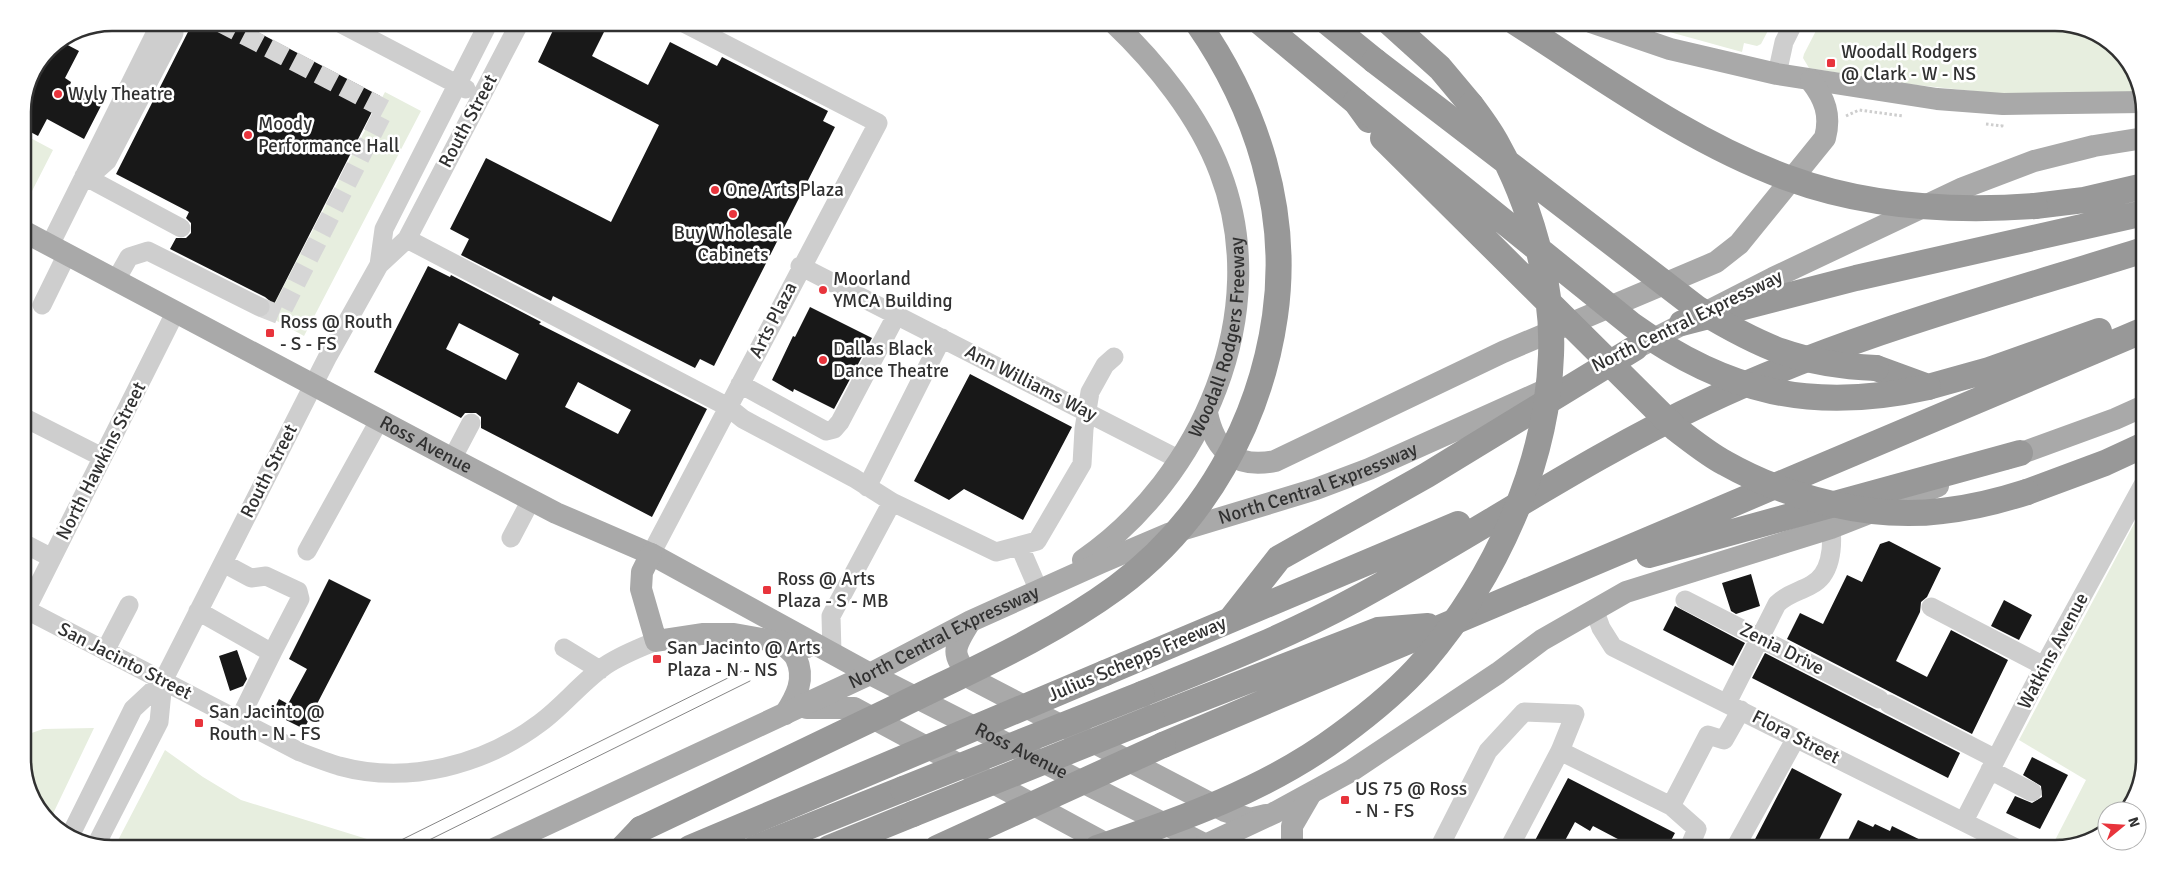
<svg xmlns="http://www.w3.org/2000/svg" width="2167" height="871" font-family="Signika,sans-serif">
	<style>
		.green { fill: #e7eedf }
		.building { fill: #181818; fill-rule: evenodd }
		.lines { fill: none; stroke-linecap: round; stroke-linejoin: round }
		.minor-tunnel { stroke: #d6d6d6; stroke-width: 19; stroke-dasharray: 19 9; stroke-linecap: butt }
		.path { stroke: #cecece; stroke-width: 3; stroke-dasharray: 2.5 2.5; stroke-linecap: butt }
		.minor { stroke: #cecece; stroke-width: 19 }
		.major { stroke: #a9a9a9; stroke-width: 22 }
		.highway { stroke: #989898; stroke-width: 26 }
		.tram { stroke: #868686; stroke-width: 1 }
		.highway-bridge { stroke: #989898; stroke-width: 26 }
		.poi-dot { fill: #e8343c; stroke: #fff; stroke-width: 2 }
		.labels { text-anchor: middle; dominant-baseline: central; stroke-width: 5; stroke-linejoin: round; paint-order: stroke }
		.poi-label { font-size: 19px; fill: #313131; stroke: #fff; text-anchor: start }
		.street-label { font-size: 19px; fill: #313131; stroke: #fff }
		.rim { fill: none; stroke: #313131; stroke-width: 2.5 }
	</style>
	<rect width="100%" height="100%" fill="#fff"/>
	<path class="green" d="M1637,23H1772L1761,44L1757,46L1744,43L1742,52Z
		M1820,23H2055L2089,29L2129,62L2140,94L1992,93L1907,84L1809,68L1803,58L1804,54Z
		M385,92L421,111L304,336L268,316Z
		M23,134L53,150L31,193L23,189Z
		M2144,505V759L2138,793L2123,811H2107V831L2105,833L2051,848L2086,780L2019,740Z
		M94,728L50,820L41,813L23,765V736L43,729Z
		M165,750L203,777L241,800L367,839L343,848H114Z"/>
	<path class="building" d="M193,22H238L380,96L271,310L270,301L265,297L170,249L176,238H186L191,233V223L186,218L189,212L116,174Z
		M557,22H609L592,56L648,85L670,42L717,66L722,57L828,111L823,121L835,127L714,366L700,359L695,368L553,296L551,301L461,255L469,239L450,229L486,158L611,222L659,125L538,62Z
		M60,41L79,51L65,78L71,82L70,85L103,102L84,139L47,119L38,136L23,128V107L49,49Z
		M428,266L450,277L451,275L541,322L539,324L707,409L652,517L481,428V417L476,413H465L461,418L374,372ZM459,323L519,354L506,380L446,349ZM578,382L631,410L618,434L565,407Z
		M810,307L872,338L834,409L794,389L793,392L772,380L793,336L795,337Z
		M970,374L1072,427L1023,520L964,489L949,500L914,481Z
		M1889,541L1941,568L1927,597L1921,602L1920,612L1896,661L1927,677L1951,630L2008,660L1972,734L1787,639L1800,613L1823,624L1847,575L1862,582L1880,544Z
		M1751,574L1760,606L1736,614L1731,611L1722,583Z
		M329,579L371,600L304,729L272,713L279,699L288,704L307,669L289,659Z
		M2004,600L2032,615L2019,640L1991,626Z
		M1675,606L1745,643L1733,666L1663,630Z
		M237,650L247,679L243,686L230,691L219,656Z
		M1765,653L1960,753L1948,778L1752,678Z
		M2032,757L2068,775L2040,829L2006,813L2015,796L2032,803L2042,797L2041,786L2023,775Z
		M1792,768L1842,794L1815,848H1760L1752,845Z
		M1568,778L1675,833L1667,848H1635L1593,826L1590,831L1575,822L1561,848H1531Z
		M1858,820L1873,827L1875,824L1890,831L1892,826L1937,848H1844Z"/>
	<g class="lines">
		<path class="minor-tunnel" d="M219,22L385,109L280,315L260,307"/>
		<path class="path" d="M77,30L83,33L89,27
			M1846,116L1859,110L1903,116
			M1986,124L2002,126V123
			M1260,840L1272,847"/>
		<path class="minor" d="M338,22L466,89
			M1777,74L1784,42L1794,22
			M85,175L98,169L107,161L174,33
			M84,176L181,228
			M407,239L728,407L743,419L854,478L892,502L996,552L1037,541L1082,464L1084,429L1090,392L1105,365L1114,357
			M50,245L161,22
			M379,265L384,229L489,22
			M800,266L1180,460
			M116,280L129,257L148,251L260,307
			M42,305L67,254
			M740,384L826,431L834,429L840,422L897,314
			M23,417L102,457
			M452,459L471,423
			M867,487L942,338
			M511,538L531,500
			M23,543L52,558
			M1020,547L1039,591
			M307,551L380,419
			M651,554L878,123L682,22
			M1685,600L1879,699
			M1931,607L2044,666
			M23,608L300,752C313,757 326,762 339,766C408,785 484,765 540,723C562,707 580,684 602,668C618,656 638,649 656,641
			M1594,609L1601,628L1613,647L2016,848
			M26,610L176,311
			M198,611L272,653L300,599L298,591L266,576L251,578L223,563
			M564,648L600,670
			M105,651L129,605
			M832,653L831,616L892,502
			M1727,703L1777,604C1788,593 1799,592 1811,585C1831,575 1833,548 1831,528
			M1889,704L1996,759
			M239,720L272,653
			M1560,751L1671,806
			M1990,770L2032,792
			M1964,821L2044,666L2144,483
			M70,836L133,709L163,681L328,356L379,265L407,239L520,22
			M96,845L159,722L163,681
			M1439,848L1488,751L1524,712L1575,714L1560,751L1509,848
			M1689,848L1697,829L1671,806L1708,735L1724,740L1741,710
			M1735,848L1796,738"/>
		<g class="major">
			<path d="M1591,22L1670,49L1777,74L1937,99L2003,104L2143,102"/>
			<path id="s1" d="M23,231L449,457L556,513L651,554L870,674L1212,848"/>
			<path d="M1640,346L1773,278L1963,188L2034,161L2094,146L2144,138"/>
			<path d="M1207,413C1215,451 1236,469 1275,461L1503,352L1716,262L1739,244L1825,138C1831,115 1825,99 1811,81"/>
			<path d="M2005,459L2115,419L2144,406"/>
			<path d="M651,554L642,572L641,589L656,641L702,634H734L807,647"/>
			<path id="s2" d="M1083,560C1202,478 1274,312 1220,172C1199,116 1156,63 1113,22"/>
			<path d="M970,622C953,649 950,653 972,679L1225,811L1250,819L1266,815"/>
			<path d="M780,641C784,646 793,652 796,658C806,679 796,697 785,714"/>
			<path d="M807,708H854L1099,840L1106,848"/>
			<path id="s3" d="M496,848L870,674L971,621L1100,563L1168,534L1316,489L1369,469L1554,386"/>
			<path d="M1199,848L1274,813L1351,771L1498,673L1542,640L1626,592L1831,528L1938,486"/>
			<path d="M1292,848V826L1310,795"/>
		</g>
		<path class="highway" d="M1260,22L1356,102L1369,120
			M1327,22L1375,61
			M1389,22L1440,68L1471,105
			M2035,206L2084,200L2144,186
			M1682,323L1856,278L2144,213
			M1876,368L1928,387L1989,370L2099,331
			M2027,492L2105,463L2144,445
			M1649,555L2020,453
			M1232,618L1279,558L1427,475L1635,348
			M1105,673L1458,524
			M1142,694C1214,665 1286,637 1354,600C1473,536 1584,459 1706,402C1846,336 1997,296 2144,250
			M1152,718L1378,630L1428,626
			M1163,745L2144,330
			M623,848L641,829
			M755,848L903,789
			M829,848L913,814"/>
		<path class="tram" d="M385,848L744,670
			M413,848L750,681"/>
		<path class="highway-bridge" d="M1515,22C1603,78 1690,142 1788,178C1867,207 1953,212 2035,206
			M1375,61L1698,309C1761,347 1800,365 1876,368
			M1356,102L1632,325C1727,393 1813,413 1928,387
			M1383,138L1675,428C1691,440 1708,454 1725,463C1787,498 1871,520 1942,511C1971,508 1999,501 2027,492
			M903,789L1142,694
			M913,814L1152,718
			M641,829C728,788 814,747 901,705C974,669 1050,636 1117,587C1204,523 1260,422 1275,316C1290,211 1257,108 1197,22
			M690,848L1105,673
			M937,848L1163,745
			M1097,848C1180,820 1268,789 1339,736C1369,714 1400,689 1424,661C1495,578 1547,466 1551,355C1554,286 1530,202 1496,142C1489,129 1480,117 1471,105"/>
	</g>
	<g class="poi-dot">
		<rect x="1826" y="58" width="10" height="10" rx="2.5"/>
		<circle cx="58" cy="94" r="5"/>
		<circle cx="248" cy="135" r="5"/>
		<circle cx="715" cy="190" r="5"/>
		<circle cx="733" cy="214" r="5"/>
		<circle cx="823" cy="290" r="5"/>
		<rect x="265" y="328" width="10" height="10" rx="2.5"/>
		<circle cx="823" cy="360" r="5"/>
		<rect x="762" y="585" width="10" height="10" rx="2.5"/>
		<rect x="652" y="654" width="10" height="10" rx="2.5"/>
		<rect x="194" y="718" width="10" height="10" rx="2.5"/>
		<rect x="1340" y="795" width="10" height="10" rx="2.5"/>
	</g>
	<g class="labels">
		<g class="poi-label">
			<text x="1841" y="52">Woodall Rodgers<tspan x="1841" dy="22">@ Clark - W - NS</tspan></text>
			<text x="68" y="94">Wyly Theatre</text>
			<text x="258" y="124">Moody<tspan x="258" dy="22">Performance Hall</tspan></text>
			<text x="725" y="190">One Arts Plaza</text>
			<text x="733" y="233" text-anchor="middle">Buy Wholesale<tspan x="733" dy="22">Cabinets</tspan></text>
			<text x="833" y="279">Moorland<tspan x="833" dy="22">YMCA Building</tspan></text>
			<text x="280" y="322">Ross @ Routh<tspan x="280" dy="22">- S - FS</tspan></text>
			<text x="833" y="349">Dallas Black<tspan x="833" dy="22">Dance Theatre</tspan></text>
			<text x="777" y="579">Ross @ Arts<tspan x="777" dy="22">Plaza - S - MB</tspan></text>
			<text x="667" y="648">San Jacinto @ Arts<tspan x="667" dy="22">Plaza - N - NS</tspan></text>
			<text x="209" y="712">San Jacinto @<tspan x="209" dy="22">Routh - N - FS</tspan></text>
			<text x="1355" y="789">US 75 @ Ross<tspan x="1355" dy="22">- N - FS</tspan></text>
		</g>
		<g class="street-label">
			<text transform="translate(468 121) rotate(-62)">Routh Street</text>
			<text transform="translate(773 320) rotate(-63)">Arts Plaza</text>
			<text transform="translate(1687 321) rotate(-26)">North Central Expressway</text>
			<text stroke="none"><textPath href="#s2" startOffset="271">Woodall Rodgers Freeway</textPath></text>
			<text transform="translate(1031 383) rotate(27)">Ann Williams Way</text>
			<text stroke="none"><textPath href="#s1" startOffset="456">Ross Avenue</textPath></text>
			<text transform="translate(101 461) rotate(-63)">North Hawkins Street</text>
			<text transform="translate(269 471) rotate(-63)">Routh Street</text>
			<text stroke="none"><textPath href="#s3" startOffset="900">North Central Expressway</textPath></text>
			<text stroke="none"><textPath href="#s3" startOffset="495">North Central Expressway</textPath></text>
			<text transform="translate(1782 649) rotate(27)">Zenia Drive</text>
			<text transform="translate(2053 651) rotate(-62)">Watkins Avenue</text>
			<text transform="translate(1137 659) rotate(-23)">Julius Schepps Freeway</text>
			<text transform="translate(125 661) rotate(27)">San Jacinto Street</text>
			<text transform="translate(1796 737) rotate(27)">Flora Street</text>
			<text stroke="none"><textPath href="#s1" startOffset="1126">Ross Avenue</textPath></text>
		</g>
	</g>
	<path d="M0 0H2167V871H0ZM112 31H2055A81 81 0 0 1 2136 112V759A81 81 0 0 1 2055 840H112A81 81 0 0 1 31 759V112A81 81 0 0 1 112 31Z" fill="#fff" fill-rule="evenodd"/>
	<path class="rim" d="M112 31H2055A81 81 0 0 1 2136 112V759A81 81 0 0 1 2055 840H112A81 81 0 0 1 31 759V112A81 81 0 0 1 112 31Z"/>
	<g transform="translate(2122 826) rotate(72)"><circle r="24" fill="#ffffff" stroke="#adadad"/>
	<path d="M0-4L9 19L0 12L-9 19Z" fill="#e8343c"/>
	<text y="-8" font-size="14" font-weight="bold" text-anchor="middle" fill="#313131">N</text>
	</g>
</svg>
